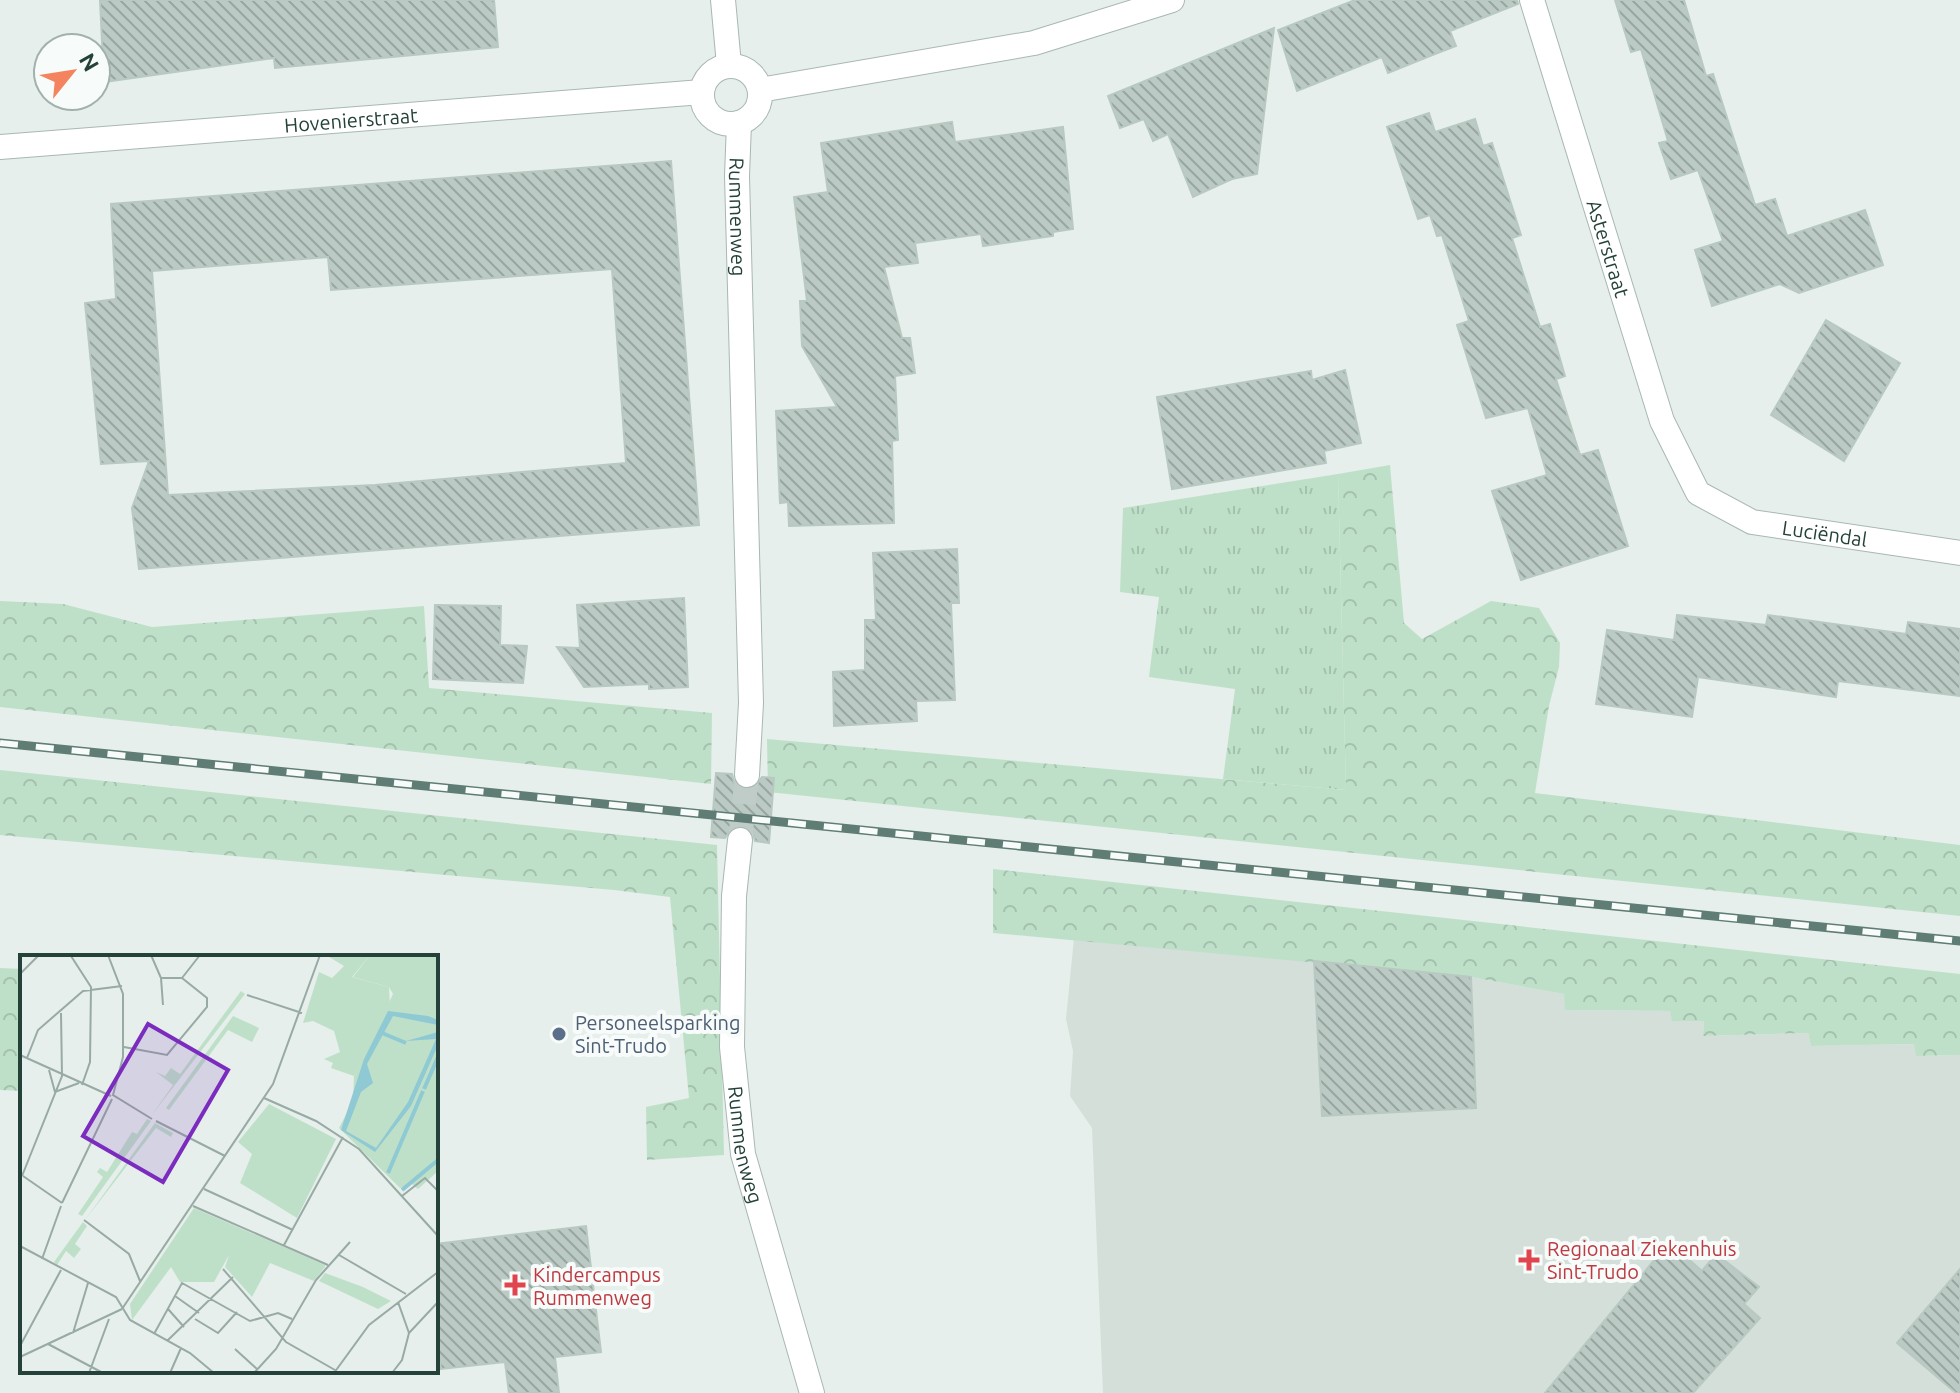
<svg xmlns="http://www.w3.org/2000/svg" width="1960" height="1393" font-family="Ubuntu,sans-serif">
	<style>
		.built { fill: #d4dfda }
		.grass { fill: url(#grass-tufts) }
		.forest { fill: url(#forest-crowns) }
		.building { fill: url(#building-back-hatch); stroke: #b8c9c2; stroke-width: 2; fill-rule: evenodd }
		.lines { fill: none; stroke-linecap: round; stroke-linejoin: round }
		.minor-tunnel { stroke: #bfccc8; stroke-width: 24; stroke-dasharray: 24 12; stroke-linecap: butt }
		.minor-casing { stroke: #a8b8b2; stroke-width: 26 }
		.minor { stroke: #fff; stroke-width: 24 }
		.rail-casing { stroke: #5f7d75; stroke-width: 9 }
		.rail { stroke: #f7fbf9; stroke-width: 6; stroke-dasharray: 18; stroke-linecap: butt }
		.service-dot { fill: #5c6f8a; stroke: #f7fbf9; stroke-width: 3 }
		.health-dot { fill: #e0444e; stroke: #f7fbf9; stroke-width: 3 }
		.labels { text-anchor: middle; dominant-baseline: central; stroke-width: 8; stroke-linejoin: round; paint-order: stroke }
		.street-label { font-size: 20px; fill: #24423a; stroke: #f7fbf9 }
		.service-label { font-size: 20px; fill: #4e5e75; stroke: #f7fbf9; text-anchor: start }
		.health-label { font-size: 20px; fill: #be3a42; stroke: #f7fbf9; text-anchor: start }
		.inset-river { fill: none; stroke: #8ec9d4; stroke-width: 4 }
		.inset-road { fill: none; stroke: #98aaa4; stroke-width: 2 }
		.view { fill: #7b2cbf; fill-opacity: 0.15; stroke: #7b2cbf; stroke-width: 4 }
		.inset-edge { fill: none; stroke: #24423a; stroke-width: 4 }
	</style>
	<defs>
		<pattern id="grass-tufts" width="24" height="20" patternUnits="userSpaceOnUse" patternTransform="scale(2)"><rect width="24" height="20" fill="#bfe0c8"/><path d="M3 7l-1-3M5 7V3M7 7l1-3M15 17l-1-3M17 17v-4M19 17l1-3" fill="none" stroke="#a4c1ad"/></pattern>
		<pattern id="forest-crowns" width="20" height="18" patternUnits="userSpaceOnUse" patternTransform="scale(2)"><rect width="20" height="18" fill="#bfe0c8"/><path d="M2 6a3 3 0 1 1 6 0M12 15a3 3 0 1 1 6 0" fill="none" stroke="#a4c1ad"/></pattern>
		<pattern id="building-back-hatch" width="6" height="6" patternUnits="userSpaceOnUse" patternTransform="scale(2)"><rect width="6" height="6" fill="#bbcac4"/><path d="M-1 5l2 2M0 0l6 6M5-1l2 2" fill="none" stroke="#98a6a0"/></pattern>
	</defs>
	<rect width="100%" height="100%" fill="#e6efeb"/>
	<path class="built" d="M1074,938L1471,977L1565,994V1010L1671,1011L1673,1021H1704L1703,1036L1808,1033L1811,1046L1915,1044L1916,1056L1960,1055V1393H1103L1092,1128L1070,1096L1073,1051L1066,1019Z"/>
	<path class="grass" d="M1338,474L1346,790L1223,779L1235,689L1149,677L1159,597L1120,592L1123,508Z"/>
	<path class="forest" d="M1390,465L1404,623L1422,639L1491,601L1539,608L1560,643L1559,667L1549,706L1535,793L1960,845V916L768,792L767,739L1346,790L1338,474Z
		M0,601L63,604L152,627L424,606L429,688L712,713L711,784L0,707Z
		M0,770L717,845L724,1155L647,1160L646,1107L689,1098L670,897L614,890L0,835Z
		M993,869L1960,974V1055L1916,1056L1914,1044L1811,1046L1808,1033L1703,1036L1704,1021H1672L1670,1011L1565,1010L1564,994L1471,977L993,933Z
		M0,968L22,969V1091L0,1090Z"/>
	<path class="building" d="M100,0H494L498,47L275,68L274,58L104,82Z
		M1355,0H1517L1518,4L1450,31L1456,46L1435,54L1388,73L1382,57L1297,91L1278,30Z
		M1615,0H1684L1706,76L1713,74L1755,205L1775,199L1787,236L1865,210L1883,265L1799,293L1780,284L1712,306L1695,250L1723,241L1698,170L1671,179L1659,143L1668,141L1641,49L1631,52Z
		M1274,28L1257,174L1232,179L1193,197L1168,134L1153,141L1144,119L1120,128L1108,96Z
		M1429,113L1435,132L1475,119L1483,146L1492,143L1521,235L1512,238L1540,327L1550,324L1565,376L1556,379L1580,455L1598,450L1628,546L1521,580L1492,491L1547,475L1528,408L1486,418L1457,325L1469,321L1442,235L1437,236L1430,215L1418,219L1387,127Z
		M952,122L955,142L1063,127L1073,229L1053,232V236L983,246L981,234L915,243L918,263L884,267L902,338H910L915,373L895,376L898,440L892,441L894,523L789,526L788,502L780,503L776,411L837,407L802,346L800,301H807L794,197L828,192L821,143Z
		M671,161L699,525L139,569L132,508L149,461L101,464L85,303L116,299L111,204ZM328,257L331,290L612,269L626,463L375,485L168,495L152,271Z
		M1826,320L1900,363L1844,461L1771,415Z
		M1345,370L1361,443L1324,451L1326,463L1172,489L1157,397L1311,371L1312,380Z
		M957,549L959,603H951L955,700L916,701L917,721L834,726L833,672L865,670V620H876L873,553Z
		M684,598L688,687L649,689V684L584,687L557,647L580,648L577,605Z
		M435,605L501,606L500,645L527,646L523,683L433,679Z
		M1677,615L1766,625L1768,615L1906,634L1908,622L1960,629V696L1838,681L1836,697L1698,677L1692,717L1596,704L1607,630L1674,640Z
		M716,773L732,774L734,782L745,790L754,788L762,777L774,778L769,843L755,841L753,833L742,825L733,827L725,838L711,837Z
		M1314,961L1471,977L1476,1108L1322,1116Z
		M586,1226L601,1352L555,1357L559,1393H509L505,1362L441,1369L436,1326V1244Z
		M1669,1242L1702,1271L1716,1254L1759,1287L1744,1304L1760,1318L1693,1393H1545Z
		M1960,1269V1393H1956L1897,1343Z"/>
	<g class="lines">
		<path class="minor-tunnel" d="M740,840L747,775"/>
		<defs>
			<g id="minor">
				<path d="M723,0L729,65"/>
				<path id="s1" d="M1532,0L1662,421L1698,493L1752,522L1960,553"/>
				<circle cx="731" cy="95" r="29"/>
				<path d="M760,90L1034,43L1172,0"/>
				<path id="s2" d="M739,123L737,176L751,703L747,775"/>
				<path id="s3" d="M0,147L702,92"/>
				<path id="s4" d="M740,840L734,896L732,1047L743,1154L812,1393"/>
			</g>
		</defs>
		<use href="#minor" class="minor-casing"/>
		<use href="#minor" class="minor"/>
		<defs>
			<path id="rail" d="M0,743L1960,941"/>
		</defs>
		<use href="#rail" class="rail-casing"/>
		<use href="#rail" class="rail"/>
	</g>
	<circle class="service-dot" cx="559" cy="1034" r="8"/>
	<g class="health-dot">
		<path d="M1525 1248h8v8h8v8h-8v8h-8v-8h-8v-8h8z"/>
		<path d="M511 1273h8v8h8v8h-8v8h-8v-8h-8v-8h8z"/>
	</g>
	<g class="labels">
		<g class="street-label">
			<text stroke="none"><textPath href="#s3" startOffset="352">Hovenierstraat</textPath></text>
			<text stroke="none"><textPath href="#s2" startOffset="94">Rummenweg</textPath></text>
			<text stroke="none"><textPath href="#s1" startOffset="260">Asterstraat</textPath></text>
			<text stroke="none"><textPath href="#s1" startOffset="656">Luciëndal</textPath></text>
			<text stroke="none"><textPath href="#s4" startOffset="306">Rummenweg</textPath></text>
		</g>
		<g class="service-label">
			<text x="575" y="1022">Personeelsparking<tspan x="575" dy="23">Sint-Trudo</tspan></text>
		</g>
		<g class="health-label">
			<text x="1547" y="1248">Regionaal Ziekenhuis<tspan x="1547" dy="23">Sint-Trudo</tspan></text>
			<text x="533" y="1274">Kindercampus<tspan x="533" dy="23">Rummenweg</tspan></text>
		</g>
	</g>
	<g transform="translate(20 955)">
		<rect width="418" height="418" fill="#e6efeb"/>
		<path d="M306,0H350L332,22L369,32L370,52L334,121L311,113L313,108L304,104L320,97L314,76L293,66L283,68L299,17L312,23L324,11Z" fill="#bfe0c8"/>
		<path d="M221,36L225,39L131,161L153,130L136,117L145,121L151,113L160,119ZM213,61L239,73L232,87L208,75L149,155L146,153ZM127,164L131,166L62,261L58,259L83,222L77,217L80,213L87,217L112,177L117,179ZM135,168L153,178L151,182L136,173L65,265ZM63,267L67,271L55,289L61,294L54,303L46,296L37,310L34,307Z" fill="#bfe0c8"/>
		<path d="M350,0H418V216L398,234L392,229L380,233L319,173L333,146L334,121L373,39L369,32L333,22ZM249,149L316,184L277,263L220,228L232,199L218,187ZM174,253L305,310V312L294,326L250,308L232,342L205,312L209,300L194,327H160L151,312L112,365L110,349ZM305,318L343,332L371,346L358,354L299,326Z" fill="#bfe0c8"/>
		<path d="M361,146L381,157L359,188L333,174L336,162Z" fill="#bfe0c8"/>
		<path d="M368,56L408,61L418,65V70L373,61L347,109L353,128L341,137L326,176L356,193L388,147L416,84L386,86L418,77V90L391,151L355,197L321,175L344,104Z" fill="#8ec9d4"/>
		<path class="inset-river" d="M362,78L386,88M404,134L418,102M368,218L403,136M382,235L418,205"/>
		<path class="inset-road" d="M88,0L103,39V102L93,140L132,164M131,0L141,23L143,50M58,12L51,1L71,32L70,107L62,130M0,19L19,0M162,23L180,0M227,40L282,58M104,92L147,100L187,52V43L162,23H141M0,100L91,141M7,103L18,75L63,36L102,31M29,115L35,137L59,128M244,143L296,166L339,194L418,281M136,166L205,201M2,221L42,121L41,58M3,221L42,248M184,234L273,275M382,241L405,223L418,236M42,248L92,144M173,251L308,310M64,265L109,299L120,326M264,290L323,182M0,291L96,342L110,365L170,398L194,418M319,300L386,339M22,304L41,251M203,314L266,387L315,415M155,341L179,358M102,354L253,129L300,0M148,354L164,372M175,364L198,378L217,357M53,378L68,328M389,378L418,347M134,379L162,328L230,366L258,358L272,364M147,386L213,322M28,389L83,418M0,391L41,315M215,394L237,414M0,402L102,354M69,418L89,364M150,418L161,393M234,418L256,394L296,325L330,287M314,418L349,370L418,317M372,418L382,405L389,378L378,347"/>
		<path class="view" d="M128,69L208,115L143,227L63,181Z"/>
		<rect width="418" height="418" class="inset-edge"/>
	</g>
	<g transform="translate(72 72) rotate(60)"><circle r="38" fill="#f7fbf9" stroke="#a3b1ad" stroke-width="2"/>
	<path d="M0-6L14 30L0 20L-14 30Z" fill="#f4845f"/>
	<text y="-12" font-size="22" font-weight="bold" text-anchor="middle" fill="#24423a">N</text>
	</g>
</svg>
